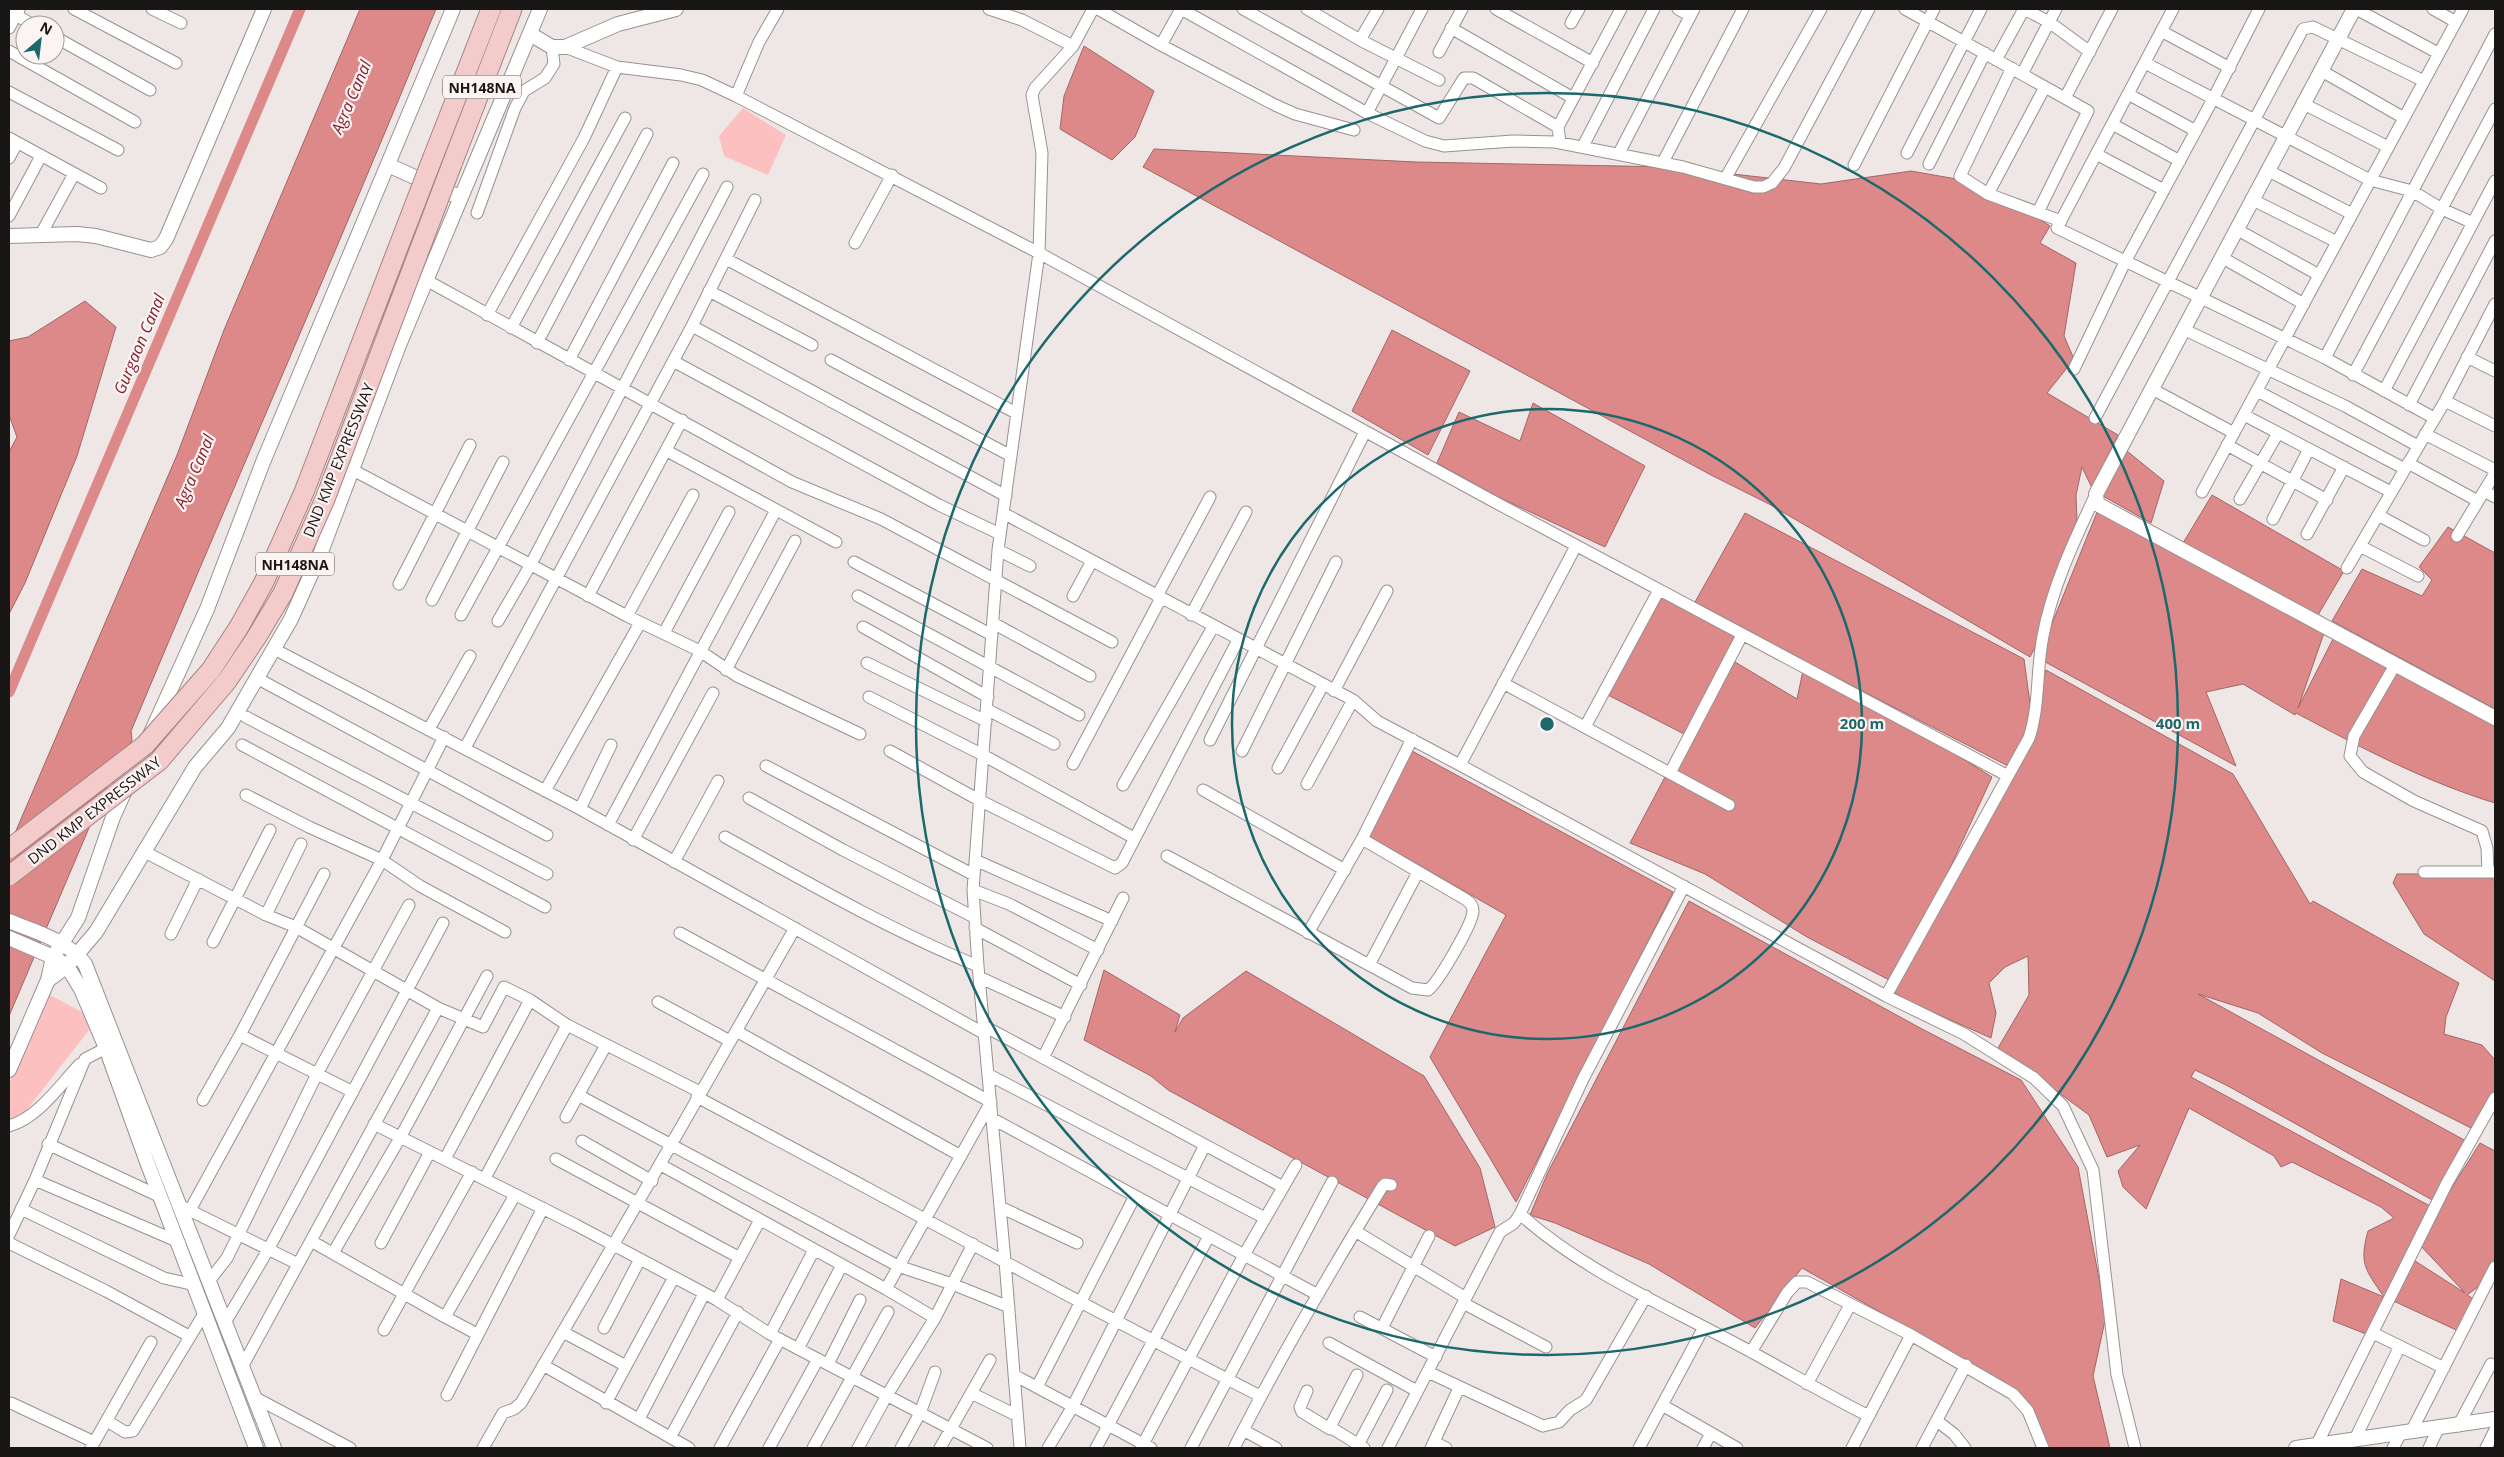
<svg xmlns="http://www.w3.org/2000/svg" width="2504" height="1457" font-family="'Open Sans',sans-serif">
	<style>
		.green { fill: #fdc0c0 }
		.water { fill: #dd8889; stroke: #a26666; fill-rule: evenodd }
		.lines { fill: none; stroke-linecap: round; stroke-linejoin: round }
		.canal { stroke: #dd8889; stroke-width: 11 }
		.minor-casing { stroke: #999191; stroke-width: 13 }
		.tertiary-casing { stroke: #999191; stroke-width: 16 }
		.trunk-casing { stroke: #a58383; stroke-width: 21 }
		.minor { stroke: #fff; stroke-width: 11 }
		.tertiary { stroke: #fff; stroke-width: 14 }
		.trunk { stroke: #f3cbcb; stroke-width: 19 }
		.trunk-bridge-casing { stroke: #a58383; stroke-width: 21; stroke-linecap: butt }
		.trunk-bridge { stroke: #f3cbcb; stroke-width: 19 }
		.ring { fill: none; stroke: #1b696c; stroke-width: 2.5 }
		.labels { text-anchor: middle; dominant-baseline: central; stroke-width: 4.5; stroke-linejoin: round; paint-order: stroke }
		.shield { fill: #fcf3f3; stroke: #5d5858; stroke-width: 1 }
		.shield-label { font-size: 14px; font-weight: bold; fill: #191616 }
		.street-label { font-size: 15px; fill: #191616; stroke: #fcf3f3 }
		.water-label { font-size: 16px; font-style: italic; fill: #831e2b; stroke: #fcf3f3 }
		.centre { fill: #1b696c; stroke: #fcf3f3; stroke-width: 2.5 }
		.ring-label { font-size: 15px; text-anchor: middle; font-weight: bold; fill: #1b696c; stroke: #fcf3f3; stroke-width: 4.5; stroke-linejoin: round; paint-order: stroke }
	</style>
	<rect width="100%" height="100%" fill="#efe6e6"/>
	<path class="green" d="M743,108L786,135L768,175L724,156L719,136Z
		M46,993L97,1020L25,1112L9,1120V1083Z"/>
	<path class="water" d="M360,9H436C337,251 232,490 131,731L132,740L113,783L109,781L9,1016V847L177,455L224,330Z
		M1084,46L1154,91L1135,137L1112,160L1060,129L1064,96Z
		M1154,149L1416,162L1671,167L1821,184L1911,171L1962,180L2024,209L2050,226L2040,243L2076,263L2064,336L2074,359L2047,393L2118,435L2092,488L2082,467L2076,495L2077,521L2039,640L2030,657L1769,504L1711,475L1143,167Z
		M85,301L116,327L77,456L25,583L9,614V452L17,437L9,415V341L28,337Z
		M1392,330L1470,371L1428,455L1352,411Z
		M1533,403L1645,466L1605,547L1494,495L1437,463L1459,412L1520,441Z
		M2122,447L2164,481L2151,523L2101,495Z
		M2212,495L2344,571L2315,620L2183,543Z
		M2102,500L2324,633L2298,708L2334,637L2495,724V803C2426,782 2360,747 2296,713L2295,715L2243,684L2206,692L2236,766L2038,658Z
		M1745,513L2024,659L2031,711L2046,670L2233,774L2310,904L2313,901L2459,983L2446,1017L2444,1034L2482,1045L2495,1060V1094L2479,1132L2322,1053L2258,1013L2198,994L2466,1141L2434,1201L2228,1086L2195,1070L2191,1077L2430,1206L2419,1240L2480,1143L2495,1151V1258L2482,1284L2467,1295L2475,1300L2467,1335L2385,1297L2366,1334L2333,1321L2341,1279L2384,1297C2365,1269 2359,1264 2368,1231L2394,1218L2381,1207L2292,1162L2281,1167L2274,1156L2189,1108L2146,1209L2123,1187L2118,1171L2140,1145L2107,1157L2089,1115L1998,1048L2029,995L2028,956L2005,967L1989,983L1996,1013L1991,1038L1910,1002L1893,992L2008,766L1814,666L1992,777L1943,883L1891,981L1807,937L1705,874L1630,843L1674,760L1735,662L1797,699L1805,661L1695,602ZM2418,1243L2465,1293L2412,1259Z
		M2448,527L2495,553V709L2332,621L2362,569L2422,596L2432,580L2419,567Z
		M1663,596L1740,638L1688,736L1606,694Z
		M1412,751L1673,892L1516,1202L1430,1057L1506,915L1363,833Z
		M2397,874H2487L2495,881V981L2424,934L2393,883Z
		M1689,901L1922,1029L2021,1080L2078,1167L2106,1316L2093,1376L2110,1448H2048L2038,1424L2006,1383L1802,1268L1755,1328L1649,1264L1555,1223L1530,1215L1548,1172Z
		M1104,970L1180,1015L1175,1032L1183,1018L1246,971L1424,1076L1480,1168L1495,1227L1455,1246L1168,1090L1151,1076L1084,1040Z"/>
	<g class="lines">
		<path class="canal" d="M9,692L300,9"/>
		<defs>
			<path id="minor" d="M74,9L176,63
				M152,9L181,23
				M989,9L1022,20L1073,46
				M1098,9L1161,45L1275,105L1295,114L1354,130
				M1181,9L1367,113L1425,141L1444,146L1513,141L1555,142L1683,167L1754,187H1763L1772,183L1784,168L1869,9
				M1243,9L1439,118L1464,78H1473L1558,127L1560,143
				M1307,9L1360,40L1439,80
				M1496,9L1593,63
				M1678,9L1690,16
				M1905,9L2088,111L2038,212
				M2024,9L2049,22L2090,52
				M2173,9L2057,228L2325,358L2434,418
				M2356,9L2438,53
				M2433,9L2456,22
				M9,11L33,25
				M1571,23L1579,9
				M9,28L19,10
				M1451,28L1573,98
				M2161,31L2230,68
				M55,37L150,90
				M1360,40L1378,9
				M1161,45L1181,9
				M565,47L617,67L681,75L702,80L736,96L1039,253L1491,500L2008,776
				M9,51L135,122
				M1439,52L1462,9
				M1996,60L2024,9
				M2145,63L2370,180L2412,191L2442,209L2473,223
				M2012,68L1960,176L1988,194L2061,221
				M2320,70L2404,118
				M2022,74L2056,9
				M9,92L118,150
				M2128,94L2196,131
				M736,96L759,42L778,9
				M2065,98L2112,9
				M2302,103L2388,147
				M1367,113L1422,9
				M2112,124L2180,161
				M1558,127L1621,9
				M9,138L101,188
				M1583,146L1654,9
				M1619,153L1694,9
				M1907,153L1981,9
				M2096,154L2164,190
				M9,158L17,143
				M1663,162L1743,9
				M1929,164L1985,53
				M1854,165L1934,9
				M2267,170L2352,214
				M1725,179L1821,9
				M1988,194L2045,87
				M2251,199L2337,242
				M477,213L515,108L524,91L545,78L554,64L552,47
				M9,216L41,156
				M2236,229L2319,275
				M41,234L74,174
				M855,243L892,175
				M2221,257L2304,304
				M726,259L1016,413
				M426,280L792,482L881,519L1112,642
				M709,291L812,345
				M487,315L584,138L617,67
				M692,326L1006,496
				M511,328L625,118
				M2183,329L2345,406L2418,446
				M537,343L647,134
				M2467,357L2495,371
				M2325,358L2495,34
				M569,360L673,163
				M831,360L1011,456
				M673,361L939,505L1000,534
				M2074,369L2125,262L2213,99L2259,9
				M2353,375L2495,109
				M2152,389L2234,433
				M2257,391L2405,469
				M2384,391L2495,181
				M2445,401L2495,426
				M2409,405L2495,241
				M2244,415L2391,492
				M2095,418L2303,29L2313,27L2424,81
				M2425,434L2495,470
				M2227,445L2327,500
				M667,451L836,542
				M2408,463L2478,501
				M351,469L627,616L700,651L737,676L860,734
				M2484,491L2495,497
				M2202,492L2463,9
				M2240,499L2278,433
				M1003,513L1353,700L1377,721L1460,765
				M2378,515L2424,540
				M2273,519L2309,449
				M2307,534L2344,467
				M2457,536L2495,473
				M1576,546L1460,765L1886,996L1964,1034L2034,1078L2063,1106L2093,1170L2117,1375L2135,1448
				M2360,546L2418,576
				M998,550L1030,566
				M854,562L992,635
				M2347,568L2445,401L2495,304
				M399,584L470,445
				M588,596L682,420
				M858,596L1079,715
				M1073,596L1092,561
				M1157,596L1210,497
				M432,600L503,462
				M461,615L703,174
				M1191,615L1246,512
				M627,616L693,495
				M498,621L531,564L727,187
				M993,623L1090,676
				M863,627L988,697
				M664,633L729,512
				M274,649L580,809L985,1034
				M867,663L986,721
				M2395,665L2354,736L2350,756L2363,772L2414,801L2482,831L2487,848L2488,872
				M726,670L795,541
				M264,682L547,835
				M1503,683L1729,805
				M1334,691L1387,591
				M869,697L983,755L1134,838
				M988,710L1054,744
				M246,717L547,874
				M1585,727L1659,590
				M429,729L470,656
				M1210,740L1365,432
				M242,745L545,907
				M465,748L692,326L755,200
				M890,751L979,800L1115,868L1122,863L1238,640
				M1242,751L1336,562
				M1073,764L1161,598
				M766,766L974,875
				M1278,768L1323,685
				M1670,773L1742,635
				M1307,784L1353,700
				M1123,785L1213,627
				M1203,790L1345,870
				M545,791L640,623
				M246,795L309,827L382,860L420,886L505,932
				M749,798L843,850L974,917
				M580,809L611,745
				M608,825L776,510
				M725,837C808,883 890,930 978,966
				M633,840L713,693
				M143,851L266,915L296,927L438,1008L483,1027L504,987L530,1000L567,1025L700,1092
				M1167,856L1412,988L1428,990C1438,983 1473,923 1473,911C1473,905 1470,902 1465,899L1362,839
				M975,860L1112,921
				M674,862L718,781
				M2424,872H2494
				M973,890L1009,904L1098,950
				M266,915L301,844
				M975,928L1081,985
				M680,933L991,1102
				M1308,933L1362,839L1412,739
				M171,934L198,879
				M213,942L270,830
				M1369,965L1418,872
				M979,977L1065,1017
				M1886,996L2029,738C2040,705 2036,670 2043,636C2052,587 2075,539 2096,494
				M658,1002L730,1041
				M984,1026L1283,1187
				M736,1031L961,1156
				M240,1035L353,1092
				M1043,1058L1123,898
				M989,1075L1265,1218
				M578,1095L898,1266L952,1284L1009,1307
				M697,1097C885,1197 1071,1299 1260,1396
				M203,1100L240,1035L324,874
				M566,1117L606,1045
				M993,1119L1318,1295
				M374,1124L576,1225L717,1300L770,1334L987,1448
				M9,1126C38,1118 60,1085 80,1064
				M582,1141L652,1181
				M48,1144L161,1197
				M445,1159L530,1000
				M556,1159L740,1258
				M661,1165L886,1289L991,1102
				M485,1178L567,1025
				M35,1180L179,1242
				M183,1207L298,1264
				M1000,1207L1077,1243
				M21,1209L164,1278L195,1285
				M190,1210L382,860L444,737
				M1520,1214C1580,1268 1655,1301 1725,1338C1774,1363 1820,1392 1869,1416
				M1355,1231L1466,1298
				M9,1235L35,1180L85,1059L106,1048
				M311,1241L445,1317
				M9,1243L106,1291L189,1336
				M381,1243L430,1152
				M333,1253L400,1138L487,976
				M209,1281L227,1258L317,1074L409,905
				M886,1289L935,1318
				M717,1300L760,1220
				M1463,1303L1546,1347
				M1360,1317L1436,1357
				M226,1321L268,1250L443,923
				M604,1328L639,1261
				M1382,1328L1429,1236
				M384,1330L472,1172
				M563,1332L626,1366
				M2373,1333L2444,1368
				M477,1334L445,1317L515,1195
				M770,1334L814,1250
				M1329,1343L1417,1391
				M798,1349L842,1265
				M1751,1352L1787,1293L1797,1282H1807L1911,1335L2013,1394L2028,1411L2043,1448
				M828,1364L860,1300
				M543,1365L689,1448
				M242,1367L438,1008
				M1428,1372L1543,1426L1559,1422L1570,1410L1586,1400L1646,1296
				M1014,1375L1151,1448
				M1357,1375L1330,1427L1364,1448
				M1807,1384L1850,1305
				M1037,1387L1135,1196
				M1307,1391L1300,1407L1302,1412L1330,1429
				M971,1393L1016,1415
				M447,1395L543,1208
				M256,1398L350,1448
				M11,1403L94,1442
				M606,1403L673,1279
				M1662,1405L1737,1448
				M639,1419L704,1294
				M107,1421L125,1432L133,1431L205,1312
				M1937,1421L1954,1434L1965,1448
				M2458,1426L2491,1364
				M1243,1430L1276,1448
				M2411,1432L2495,1267
				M671,1436L738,1312
				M2355,1439L2400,1346
				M1434,1442L1446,1448
				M2317,1444L2447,1183L2495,1098
				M1358,1445L1387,1390
				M91,1448L151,1342
				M483,1448L503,1413L514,1409L521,1403C614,1246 704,1087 795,928
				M720,1448L780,1339
				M769,1448L818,1359
				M813,1448L888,1312
				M858,1448L887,1395L935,1318L973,1244
				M901,1448L920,1413L935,1372
				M940,1448L990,1360
				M1020,1448L1005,1261L978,966L973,890L998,550L1039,253L1042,153L1032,95L1035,88L1073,46L1093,9
				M1048,1448L1073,1406L1205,1145
				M1096,1448L1209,1236
				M1141,1448L1244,1255L1296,1165
				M1191,1448L1332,1182
				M1234,1448C1279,1359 1330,1272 1382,1187L1385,1184L1391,1185
				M1388,1448L1500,1232L1514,1223L1520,1214L1583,1079L1684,886
				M1431,1448L1459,1388
				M1639,1448L1704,1327
				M1703,1448L1711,1433
				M1852,1448L1911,1335
				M1922,1448L1966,1365
				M2393,1448L2401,1433
				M2429,1448L2438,1429
				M2486,1448L2495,1430"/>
			<path id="tertiary" d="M2354,9L2096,494L2097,504L2495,718
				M530,34L552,47H565L618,24L676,9
				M388,165L461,198
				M9,236L77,234L96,236L151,250L160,247L166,239L264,9
				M9,921C36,932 67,940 85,964L274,1448
				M9,938L53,957L67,966L81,989L106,1048L147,1162L256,1448
				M48,980L67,966L96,932L195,767L228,728L291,619L321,552L399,345L540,9
				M9,1070L48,980L53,957L78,918L113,817L207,609L263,462L453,9
				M2296,1448L2495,1419"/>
			<path id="trunk" d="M433,157L491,9
				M452,164L512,9"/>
		</defs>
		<use href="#minor" class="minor-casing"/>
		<use href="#tertiary" class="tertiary-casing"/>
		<use href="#trunk" class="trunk-casing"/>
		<use href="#minor" class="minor"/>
		<use href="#tertiary" class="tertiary"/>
		<use href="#trunk" class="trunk"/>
		<defs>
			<path id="trunk-bridge" d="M9,849L145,745L211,670L239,627L264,582L304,492L433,157
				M9,876L159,761L227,681L256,638L283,593L325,499L452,164"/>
		</defs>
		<use href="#trunk-bridge" class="trunk-bridge-casing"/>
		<use href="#trunk-bridge" class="trunk-bridge"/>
	</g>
	<g class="ring">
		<circle cx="1547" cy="724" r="315"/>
		<circle cx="1547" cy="724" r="631"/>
	</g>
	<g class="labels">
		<g class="shield">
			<rect x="443" y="75.5" width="78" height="23" rx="4"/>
			<rect x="256" y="552.5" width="78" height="23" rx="4"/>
		</g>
		<g class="shield-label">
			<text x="482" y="87">NH148NA</text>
			<text x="295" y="564">NH148NA</text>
		</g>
		<g class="street-label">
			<text transform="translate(338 460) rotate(-68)">DND KMP EXPRESSWAY</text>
			<text transform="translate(94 810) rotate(-38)">DND KMP EXPRESSWAY</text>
		</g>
		<g class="water-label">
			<text transform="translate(351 97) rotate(-67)">Agra Canal</text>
			<text transform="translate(139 344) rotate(-67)">Gurgaon Canal</text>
			<text transform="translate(194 471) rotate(-67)">Agra Canal</text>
		</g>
	</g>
	<circle cx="1547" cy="724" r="8" class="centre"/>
	<g class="ring-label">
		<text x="1862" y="729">200 m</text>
		<text x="2178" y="729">400 m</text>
	</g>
	<rect width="2504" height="1457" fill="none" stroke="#191616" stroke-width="20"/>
	<g transform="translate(40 40) rotate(28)"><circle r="24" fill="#fcf3f3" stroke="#a19b9b"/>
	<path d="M0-4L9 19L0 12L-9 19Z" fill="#1b696c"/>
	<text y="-8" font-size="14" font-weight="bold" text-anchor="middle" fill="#191616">N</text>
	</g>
</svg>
